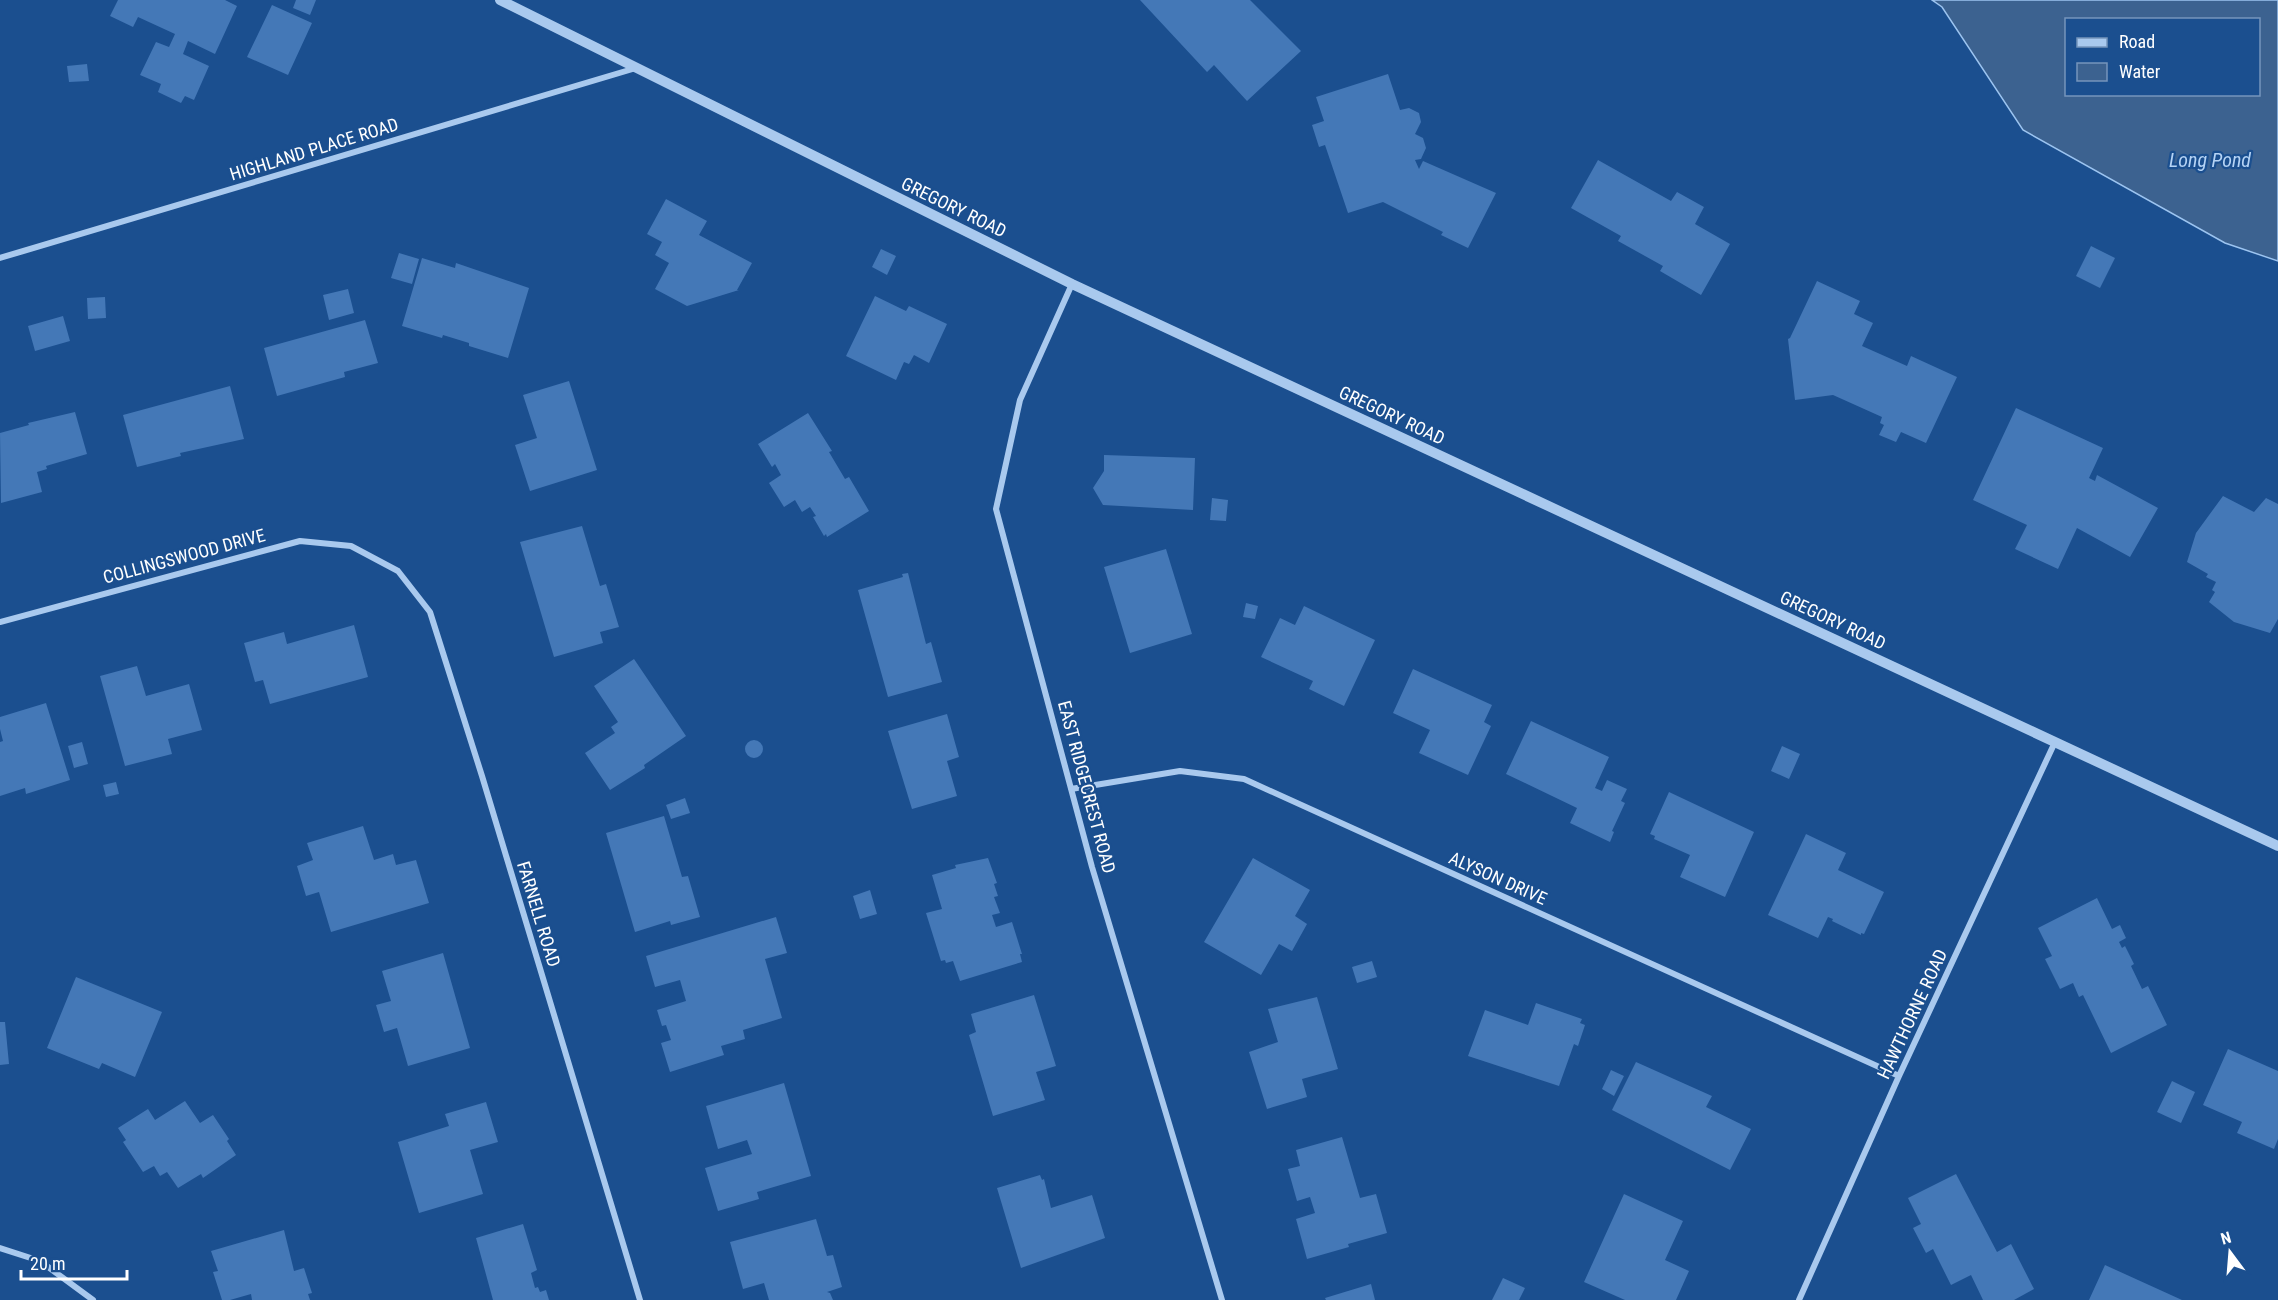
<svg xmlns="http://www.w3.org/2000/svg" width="2278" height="1300" font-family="'Roboto Condensed',sans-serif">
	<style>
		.water { fill: #3c6290; stroke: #9cc4f0; stroke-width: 1.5; fill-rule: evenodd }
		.building { fill: #4478b7 }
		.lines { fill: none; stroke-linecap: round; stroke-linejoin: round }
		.minor { stroke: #a9c9ee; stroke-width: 6 }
		.tertiary { stroke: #a9c9ee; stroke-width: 10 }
		.labels { text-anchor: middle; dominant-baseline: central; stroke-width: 4.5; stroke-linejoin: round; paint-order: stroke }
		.street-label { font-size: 18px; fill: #fff; stroke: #1b4f8f }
		.water-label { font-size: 20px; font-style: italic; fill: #b5d3f5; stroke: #1b4f8f }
	</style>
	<rect width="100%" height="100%" fill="#1b4f8f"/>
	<path class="water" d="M1932,0H2278V261L2225,243L2023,130L1942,7ZM2066,20H2258V94H2066Z"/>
	<path class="building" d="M118,0H225L237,6L215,54L188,41L183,54L209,66L194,100L185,96L181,103L158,92L161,84L140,75L156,42L169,47L175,34L138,17L133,27L110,16Z
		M296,0H316L310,15L293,8Z
		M1140,0H1250L1301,51L1247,101L1214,65L1207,72Z
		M272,5L312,23L288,75L247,57Z
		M87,64L89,81L69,82L67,66Z
		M1388,74L1400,110L1409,108L1419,113L1421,122L1415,134L1423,138L1426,148L1421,159L1415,160L1419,169L1423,161L1496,193L1468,248L1441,235L1443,232L1383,202L1348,213L1325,145L1319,147L1312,125L1324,121L1316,97Z
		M1598,160L1671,201L1677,192L1704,207L1695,224L1730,244L1701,295L1660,271L1663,266L1618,241L1621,236L1571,208Z
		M666,199L707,221L699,235L752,263L737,290H739L687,306L655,289L669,263L655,255L662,242L647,234Z
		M2091,246L2115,258L2100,288L2076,276Z
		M881,249L896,256L887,275L872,267Z
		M399,253L419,259L412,284L391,278Z
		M422,258L455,268L456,263L529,288L508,358L469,346V343L443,335L442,338L402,326Z
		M1817,281L1860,301L1854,314L1873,323L1862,346L1907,366L1911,356L1957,377L1926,443L1901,432L1896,442L1879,435L1884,425L1880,423L1882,417L1833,395L1795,400L1788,339L1790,338Z
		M348,289L354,313L329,320L323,295Z
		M875,296L906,311L909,306L947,324L929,363L914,355L909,364L904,362L896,380L846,356Z
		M105,297L106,318L88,319L87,298Z
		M63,316L70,341L35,351L28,326Z
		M365,320L378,363L344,372L345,377L277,396L264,348Z
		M569,381L597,470L530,491L515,445L537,438L523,395Z
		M230,386L244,439L180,453L181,456L137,467L123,415Z
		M2016,408L2103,448L2089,478L2095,481L2097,475L2158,508L2130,557L2077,528L2058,569L2015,549L2027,525L1973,500Z
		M75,412L87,454L46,466L47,469L37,472L42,492L1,503L0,433L29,425L28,423Z
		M808,413L832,451L829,452L845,479L849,477L869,511L827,537L826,534L824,536L813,517L816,516L810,507L802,512L795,500L784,507L769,483L781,475L775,464L772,467L758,444Z
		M1104,455L1195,458L1193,510L1103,505L1093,488L1104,471Z
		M2223,496L2254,512L2266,498L2278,504V619L2270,633L2234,622L2209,602L2215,592L2212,590L2216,582L2206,577L2208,574L2187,562L2196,533Z
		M1212,498L1228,500L1226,521L1210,520Z
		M582,526L600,586L606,584L619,627L600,632L603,643L554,657L520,542Z
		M1166,549L1192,634L1130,653L1104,567Z
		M908,573L926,644L931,642L942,682L888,697L858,590L903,577L902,574Z
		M1246,603L1258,606L1255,619L1243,617Z
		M1304,606L1375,640L1344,706L1309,689L1313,681L1261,657L1280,618L1295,625Z
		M354,625L368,677L270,704L263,680L255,682L244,643L284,632L287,644Z
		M634,659L686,736L644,765L645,768L610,790L585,753L615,733L611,727L618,722L594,686Z
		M137,666L146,696L189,684L202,730L168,739L172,754L125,766L100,676Z
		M1413,669L1492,705L1484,722L1491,726L1468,775L1419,753L1430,730L1393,713Z
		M46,703L70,780L26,794L25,788L0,796V742L3,741L0,729V717Z
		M947,714L959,757L947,761L957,796L912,809L888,731Z
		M1531,721L1609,757L1595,788L1602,791L1607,780L1627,789L1621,801L1625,803L1612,831L1614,832L1610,842L1570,823L1577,808L1506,774Z
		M745 749a9 9 0 1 1 18 0a9 9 0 1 1-18 0Z
		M82,742L88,764L74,768L68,746Z
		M1782,746L1800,754L1789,779L1771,771Z
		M116,782L119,794L106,797L103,785Z
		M1669,792L1754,832L1725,897L1680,877L1690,855L1654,839L1655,836L1650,834Z
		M685,798L690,813L671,819L666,805Z
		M664,816L682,877L688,876L700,917L671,925L670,921L635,932L606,833Z
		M363,826L374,860L393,854L396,865L416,860L429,903L331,932L319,892L306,896L297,866L313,860L307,843Z
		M1806,834L1846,853L1838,870L1884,892L1864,934L1861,933V935L1832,921L1833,919L1828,917L1818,938L1768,915Z
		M988,858L997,883L994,884L998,896L994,897L1000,913L992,915L996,927L1012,922L1022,954H1020L1022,962L960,981L953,961L946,963L945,960L941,961L926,913L942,909L932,875L956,868L955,865Z
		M1253,858L1310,890L1295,916L1307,924L1292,951L1279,944L1261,975L1204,942Z
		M870,890L877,914L860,919L853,896Z
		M2097,898L2112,929L2120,925L2126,938L2119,942L2122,948L2125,946L2134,964L2131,966L2142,989L2148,986L2167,1025L2111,1053L2083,995L2079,997L2073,983L2060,989L2045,959L2052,956L2038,928Z
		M776,917L787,953L765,959L782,1018L743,1030L745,1039L721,1046L724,1055L670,1072L661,1043L671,1040L666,1025L662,1026L657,1010L686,1001L680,980L655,987L646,956Z
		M443,953L470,1048L408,1066L397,1028L384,1032L376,1005L391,1001L382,971Z
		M1372,961L1377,977L1357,983L1352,967Z
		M76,977L162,1012L135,1077L102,1063L99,1069L47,1048Z
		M1034,995L1056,1066L1036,1072L1045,1100L993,1116L969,1035L976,1032L971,1014Z
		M1317,997L1338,1069L1302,1079L1307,1097L1267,1109L1249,1052L1278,1042L1268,1009Z
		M1536,1003L1582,1019L1580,1023L1585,1025L1578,1046L1574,1044L1559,1086L1468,1056L1485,1010L1528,1025Z
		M0,1022H5L9,1064L0,1065Z
		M2228,1049L2278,1071V1139L2274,1149L2237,1133L2242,1122L2203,1105Z
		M1636,1062L1712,1096L1706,1107L1751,1129L1730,1170L1612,1110Z
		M1611,1070L1624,1076L1614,1096L1602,1089Z
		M2172,1081L2195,1092L2181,1123L2157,1112Z
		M784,1083L811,1176L757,1192L759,1199L718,1211L705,1168L752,1154L747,1140L718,1149L706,1106Z
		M185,1101L200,1123L213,1115L229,1139L227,1141L236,1155L203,1178L201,1174L178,1188L167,1172L160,1176L154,1166L143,1172L123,1142L126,1140L118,1128L148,1109L155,1120Z
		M486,1102L498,1142L470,1150L483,1194L419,1213L398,1142L449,1126L445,1114Z
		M1342,1137L1360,1198L1376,1194L1387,1233L1348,1244L1349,1247L1307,1259L1296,1219L1315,1213L1310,1197L1297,1201L1288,1169L1300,1166L1296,1150Z
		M1956,1174L1997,1252L2011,1244L2034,1289L2014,1300H1983L1971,1275L1951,1285L1933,1249L1926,1253L1913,1228L1921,1224L1908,1198Z
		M1040,1175L1042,1180L1044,1179L1051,1208L1092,1195L1105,1238L1021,1268L997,1188Z
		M1624,1194L1683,1221L1665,1260L1689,1271L1676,1300H1625L1584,1282Z
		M816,1219L827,1256L833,1255L842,1287L827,1292L830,1293L833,1300H769L764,1283L743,1289L730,1242Z
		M523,1224L537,1270L531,1273L535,1288L538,1287L540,1292L546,1290L549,1300H493L476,1238Z
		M284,1230L294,1271L304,1268L312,1293L308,1294L310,1300H252L251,1294L230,1300H222L213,1272L218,1271L211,1251Z
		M2105,1265L2182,1300H2089Z
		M1503,1278L1525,1288L1519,1300H1492Z
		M1371,1284L1375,1300H1326L1325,1298Z"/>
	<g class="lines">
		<path class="minor" d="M0,258L636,68
			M1072,284L1020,400L996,509L1092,867L1222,1300
			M0,622L300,541L351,546L398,571L430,612L482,776L640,1300
			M1071,789L1180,771L1244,779L1899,1076
			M0,1248L40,1261L93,1300
			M1799,1300L1899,1076L2055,742"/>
		<path class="tertiary" d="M500,0L1072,284L2278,846"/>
	</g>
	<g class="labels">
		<g class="street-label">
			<text transform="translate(314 149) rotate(-17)">HIGHLAND PLACE ROAD</text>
			<text transform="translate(954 207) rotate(26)">GREGORY ROAD</text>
			<text transform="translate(1392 415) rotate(25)">GREGORY ROAD</text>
			<text transform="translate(184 556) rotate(-15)">COLLINGSWOOD DRIVE</text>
			<text transform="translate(1833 620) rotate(25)">GREGORY ROAD</text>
			<text transform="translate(1087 787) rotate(75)">EAST RIDGECREST ROAD</text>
			<text transform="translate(1498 878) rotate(24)">ALYSON DRIVE</text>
			<text transform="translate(539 914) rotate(73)">FARNELL ROAD</text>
			<text transform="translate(1912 1014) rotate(-65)">HAWTHORNE ROAD</text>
		</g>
		<g class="water-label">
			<text x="2210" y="160">Long Pond</text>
		</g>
	</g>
	<rect x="2065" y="18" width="195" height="78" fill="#1b4f8f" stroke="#7695bc" stroke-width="1.5"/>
	<rect x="2077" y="38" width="30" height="9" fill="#a9c9ee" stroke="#7695bc" stroke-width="1.5"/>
	<text x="2119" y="48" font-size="18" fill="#ffffff">Road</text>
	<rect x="2077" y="63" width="30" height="18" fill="#3c6290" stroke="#7695bc" stroke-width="1.5"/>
	<text x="2119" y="78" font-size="18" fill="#ffffff">Water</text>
	<g transform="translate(2230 1252) rotate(344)" stroke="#1b4f8f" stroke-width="4.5" paint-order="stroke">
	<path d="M0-4.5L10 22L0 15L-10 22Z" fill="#ffffff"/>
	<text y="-9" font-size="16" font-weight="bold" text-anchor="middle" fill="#ffffff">N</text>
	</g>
	<path d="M21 1270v9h106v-9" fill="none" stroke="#ffffff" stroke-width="3"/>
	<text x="30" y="1270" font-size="18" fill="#ffffff" stroke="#1b4f8f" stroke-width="4.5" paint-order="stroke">20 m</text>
</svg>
